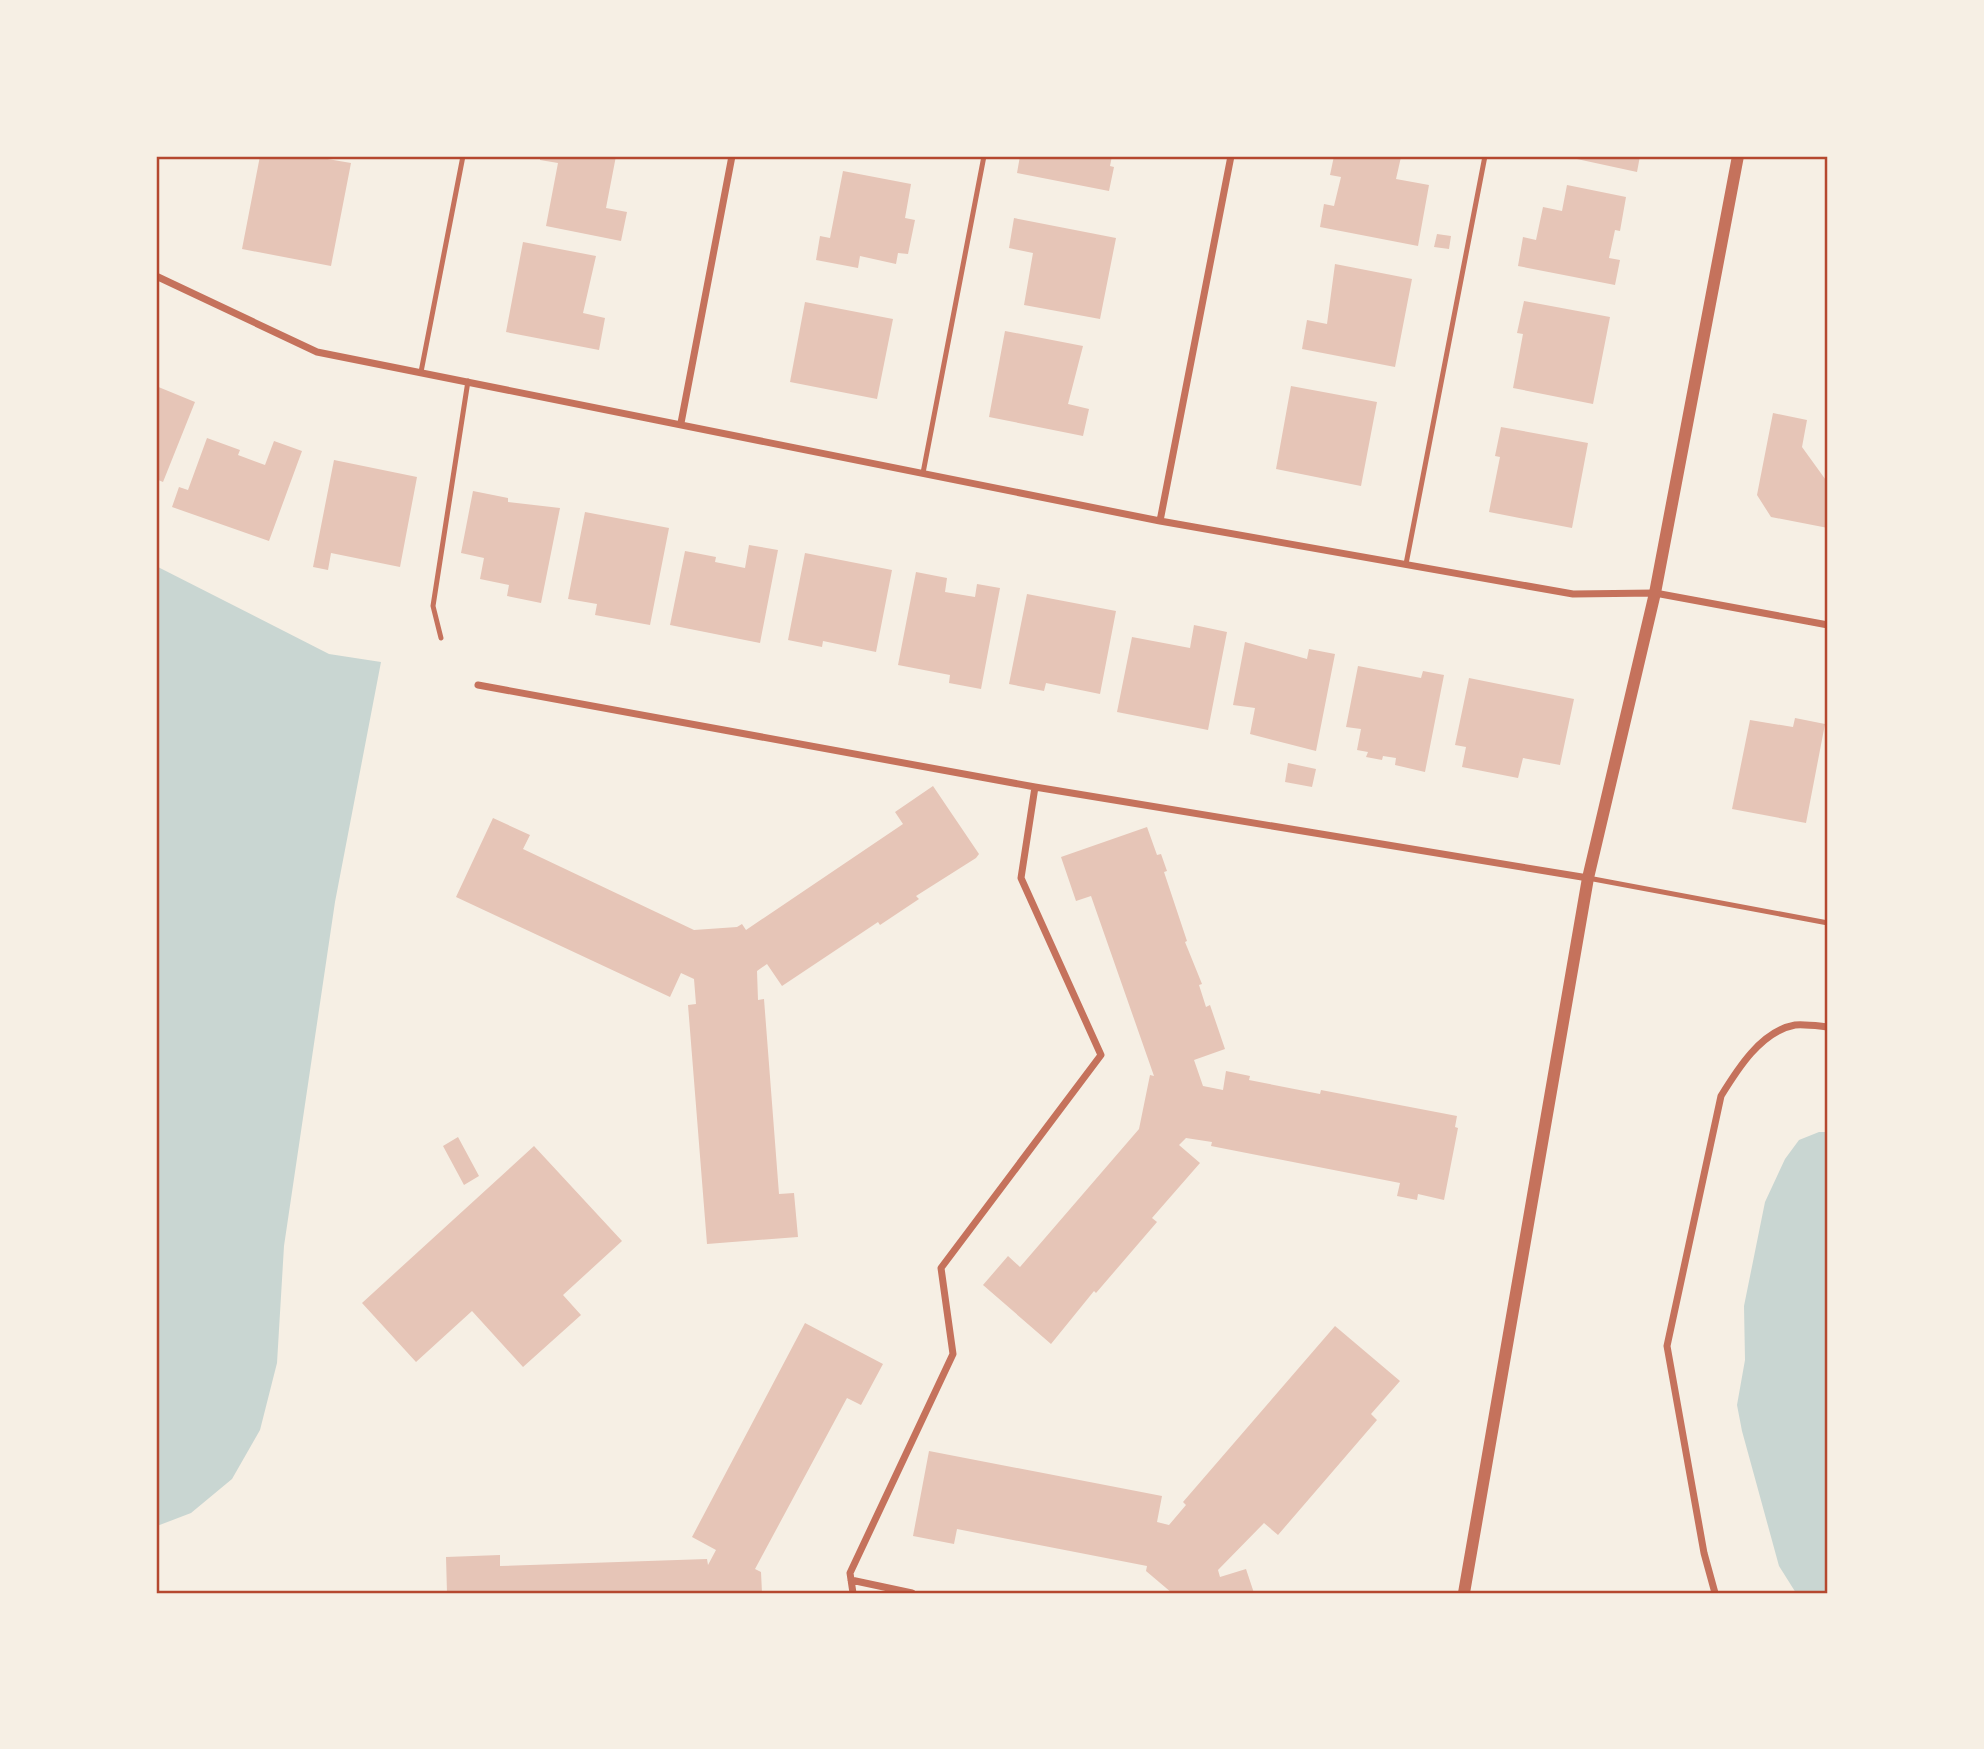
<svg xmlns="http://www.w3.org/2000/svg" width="1984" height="1749" font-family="Manrope,sans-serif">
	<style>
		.water { fill: #c9d6d2 }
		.building { fill: #e6c5b7 }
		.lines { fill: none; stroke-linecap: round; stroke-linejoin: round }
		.service { stroke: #c5725c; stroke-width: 5 }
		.minor { stroke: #c5725c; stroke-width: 7 }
		.tertiary { stroke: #c5725c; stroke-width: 12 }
		.neatline { fill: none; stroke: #b5482f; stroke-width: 2.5 }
	</style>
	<rect width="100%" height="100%" fill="#f6efe4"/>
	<path class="water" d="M156,566L329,654L381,662L335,902L284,1246L277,1363L260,1430L232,1479L191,1513L157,1526Z
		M1819,1132H1828V1593H1796L1779,1566L1742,1431L1737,1405L1745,1360L1744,1306L1765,1202L1785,1159L1799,1140Z"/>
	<path class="building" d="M260,156H310L351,163L331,266L242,249Z
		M540,156H616L606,208L627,212L621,241L546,226L558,163L540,160Z
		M1020,156H1112L1110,166L1114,167L1109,191L1017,173Z
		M1334,156L1401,157L1396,179L1429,185L1418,246L1320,227L1324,204L1334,206L1341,177L1330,175Z
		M1563,156H1640L1637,172Z
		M843,171L911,184L905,218L915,220L908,254L898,253L896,264L860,256L858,268L816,260L820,236L830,238Z
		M1567,185L1626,197L1620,231L1615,230L1609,258L1620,260L1615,285L1518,266L1523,237L1536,240L1543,207L1562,211Z
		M1014,218L1116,238L1100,319L1024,305L1033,253L1009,248Z
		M1437,234L1451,236L1449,249L1434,247Z
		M523,242L596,256L583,313L605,318L599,350L506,332Z
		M1335,264L1412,279L1395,367L1302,349L1307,320L1327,324Z
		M1524,301L1610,317L1593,404L1513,388L1523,334L1517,333Z
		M805,302L893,319L877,399L790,382Z
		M1005,331L1083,346L1068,404L1089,409L1083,436L989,417Z
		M156,386L195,402L163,482L156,479Z
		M1291,386L1377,402L1361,486L1276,469Z
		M1773,413L1807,420L1802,447L1828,483V528L1771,517L1757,495Z
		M1501,427L1588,443L1572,528L1489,512L1500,457L1495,456Z
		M207,438L240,450L238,455L265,465L274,441L302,451L269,541L172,507L179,487L188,490Z
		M334,460L417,477L400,567L331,553L328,570L313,567Z
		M473,491L508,498V502L560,508L541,603L507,596L509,585L480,579L484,558L461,553Z
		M585,512L669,528L650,625L595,615L597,604L568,599Z
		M749,545L778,550L760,643L670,625L685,551L716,557L715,562L745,568Z
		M805,553L892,570L876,652L823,641L822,647L788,640Z
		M916,572L947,578L945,592L975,597L977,584L1000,588L981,689L949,683L950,675L898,665Z
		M1027,594L1116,611L1100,694L1046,683L1044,691L1009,684Z
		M1194,625L1227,632L1208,730L1117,712L1132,637L1190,648Z
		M1245,642L1307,659L1309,649L1335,654L1316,751L1250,734L1255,708L1233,705Z
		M1358,666L1421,678L1423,671L1444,675L1425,772L1395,765L1396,758L1383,756L1382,760L1366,757L1368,752L1357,750L1361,729L1346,727Z
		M1469,678L1574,699L1560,765L1523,758L1518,778L1462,767L1466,747L1455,745Z
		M1795,718L1825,724L1806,823L1732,809L1750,720L1793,727Z
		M1288,763L1316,769L1312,787L1285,782Z
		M933,786L979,854L976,858L916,896L919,899L880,925L878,922L782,986L767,964L757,971L758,1000L764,999L779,1194L794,1193L798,1237L707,1244L688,1005L696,1004L694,979L681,973L670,997L456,897L493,818L530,835L523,849L694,930L737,927L742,924L746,930L903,824L895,812Z
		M1147,827L1157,855L1161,854L1167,871L1164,872L1187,941L1185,942L1202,984L1199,985L1206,1007L1210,1005L1225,1049L1194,1060L1203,1086L1223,1090L1226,1071L1250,1076L1249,1080L1320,1094L1321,1090L1457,1116L1455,1127L1458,1128L1444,1200L1418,1194L1417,1200L1397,1196L1400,1183L1211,1146L1212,1142L1186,1138L1179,1145L1200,1163L1152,1218L1157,1222L1096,1293L1094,1291L1051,1344L983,1285L1008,1256L1020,1267L1139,1129L1150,1075L1154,1076L1091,896L1076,901L1061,857Z
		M458,1137L479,1176L464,1185L443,1146Z
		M534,1146L622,1241L563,1295L581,1315L523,1367L472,1311L416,1362L362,1303Z
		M805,1323L883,1364L861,1405L847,1398L755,1569L761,1572L762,1593H447L446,1557L500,1555V1566L707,1559L708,1565L716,1550L692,1537Z
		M1335,1326L1400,1381L1371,1414L1377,1420L1278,1535L1264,1523L1218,1570L1220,1577L1246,1569L1254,1593H1172L1146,1571L1147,1566L957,1529L954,1544L913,1536L929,1451L1162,1496L1157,1522L1169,1525L1186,1505L1183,1502Z"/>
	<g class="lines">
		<path class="service" d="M421,372L463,156
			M923,473L984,156
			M1406,564L1485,156
			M441,638L433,606L468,381
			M1588,878L1828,923"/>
		<path class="minor" d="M156,276L317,352L1160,521L1573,594L1655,593L1828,625
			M681,423L732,156
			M1160,521L1231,156
			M478,685L1035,787L1588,878
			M851,1580L912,1593
			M853,1593L850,1573L953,1354L941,1268L1101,1055L1021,878L1035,787
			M1715,1593L1704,1553L1667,1346L1721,1096C1737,1070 1761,1031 1795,1025C1805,1024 1818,1026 1828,1027"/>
		<path class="tertiary" d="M1464,1593L1588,878L1655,593L1738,156"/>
	</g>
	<rect width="1984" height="1749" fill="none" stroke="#f6efe4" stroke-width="315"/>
	<rect x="158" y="158" width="1668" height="1434" class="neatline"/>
</svg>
